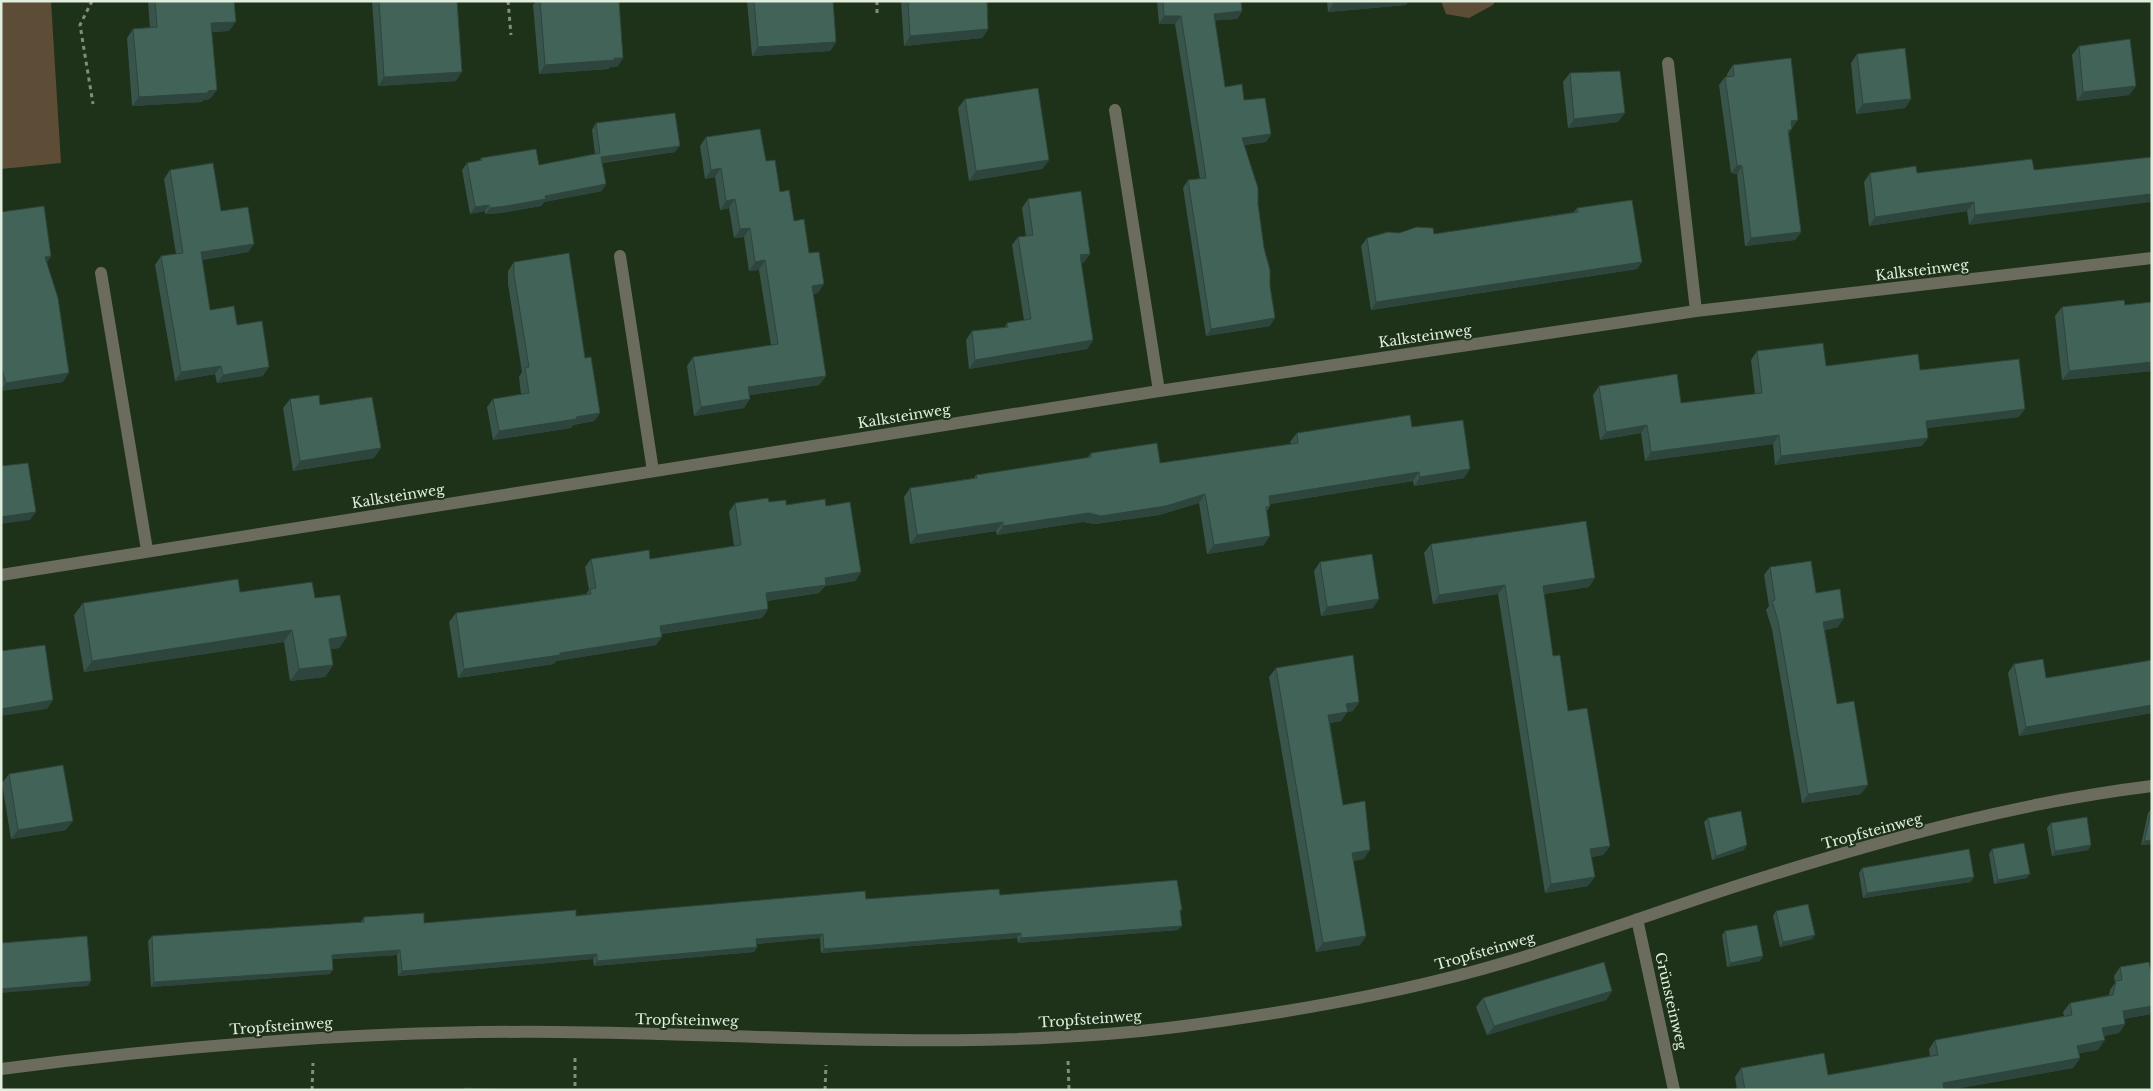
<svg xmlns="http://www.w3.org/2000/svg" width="2153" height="1091" font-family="'Libre Baskerville',serif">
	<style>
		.green { fill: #5d4d36 }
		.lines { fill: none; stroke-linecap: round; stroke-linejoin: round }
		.path { stroke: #7f8f7b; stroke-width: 3; stroke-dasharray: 4 4; stroke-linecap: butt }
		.minor { stroke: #6b6b5e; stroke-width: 12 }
		.wall { fill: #39554b }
		.shaded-wall { fill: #2e453d }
		.building { fill: #426357; stroke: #2e453d }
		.labels { text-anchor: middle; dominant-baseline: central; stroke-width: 4; stroke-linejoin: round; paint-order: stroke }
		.street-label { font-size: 14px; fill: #e1eede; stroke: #1e3119 }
	</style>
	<rect width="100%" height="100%" fill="#1e3119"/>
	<path class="green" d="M1,1H51L61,163L1,169Z
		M1441,1H1495L1493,5L1469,18L1446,14Z"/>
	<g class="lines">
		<path class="path" d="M92,1L80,25L93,104
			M508,1L511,35
			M877,1V14
			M575,1058V1090
			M1068,1061L1069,1090
			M312,1090L313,1063
			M825,1090L826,1065"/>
		<path class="minor" d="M1668,63L1696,311
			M1115,110L1159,391
			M620,256L653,471
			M101,273L147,550
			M1,575L1159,391L1696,311L2152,258
			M1637,919L1674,1090
			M1,1069C186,1045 373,1030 559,1032C768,1034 977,1053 1184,1026C1293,1012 1402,993 1507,962C1595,936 1680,903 1768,876C1893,837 2021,802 2152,786"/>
	</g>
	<path class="wall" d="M148,1H234L229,31L212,32L210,99L203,100L202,102L132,106L127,38L133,29L150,28Z
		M372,1H457L456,81L378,86Z
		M536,1H619L623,58L617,67H610L608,69L539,74L533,5Z
		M747,1H833L836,42L830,51L752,56Z
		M901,1H987L988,29L982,38L904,46Z
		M1157,1H1241L1242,11L1237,19L1215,20L1225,87L1244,100L1271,134L1266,142L1244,145L1258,204L1270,326L1206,336L1183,188L1188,180L1200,179L1175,24H1159Z
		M1327,1H1408L1406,5L1328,12Z
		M2079,46L2136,86L2129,95L2077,101L2072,55Z
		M1857,54L1911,99L1905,108L1856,114L1851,63Z
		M1733,65L1792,128L1789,133L1801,232L1795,240L1745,246L1737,174L1731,173L1719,85L1725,77H1727V74Z
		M1570,73L1618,122L1568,128L1563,82Z
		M965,99L1049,160L1042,169L969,181L958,108Z
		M596,123L675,152L602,163V191L544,202L541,206L501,213L485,214V211L470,214L462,170L467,163L479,161L481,158L539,165L595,154L592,130Z
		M706,137L766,161L809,253L818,293L813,294L826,376L819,385L750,395L744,408L694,416L687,366L693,357L771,345L759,270L749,271L744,237L734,238L729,208L720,210L715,177L705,179L700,146Z
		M2032,159L1969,225L1967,211L1869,226L1864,182L1870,173H1917Z
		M170,170L221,211L254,244L248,252L202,260L210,310L237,325L263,376L217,383L215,374L175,381L155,265L161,256L176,254L164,179Z
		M1028,199L1090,254L1084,262L1081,263L1093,340L1087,349L969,369L966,340L972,331L1005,327L1007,323L1024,320L1012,245L1018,237L1026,236L1022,208Z
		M1577,208L1642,262L1637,269L1371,310L1361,246L1367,238L1399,233L1434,234L1574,212Z
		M1,212L51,256L47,262L63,382L1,391Z
		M514,262L585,358L600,413L594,421L573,425L571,428L493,440L487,407L493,399L521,394L519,377L522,372L508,284V271Z
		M2152,302V371L2062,380L2055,316L2062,307L2125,305Z
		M1757,351L1826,366L1920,370L2019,417L1927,428L1922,446L1775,465L1773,444L1645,461L1641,433L1600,440L1593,395L1599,386L1681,403L1755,394L1751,360Z
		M290,399L320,405L374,458L293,471L283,408Z
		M1412,427L1464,478L1414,486L1413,481L1270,504V506L1267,511L1264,545L1207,554L1199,503L1159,515L1095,524L1083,522L997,535L996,531L910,544L904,497L910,488L974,478L976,475L1087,458L1091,453L1160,463L1291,444L1290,442L1297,433Z
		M769,502L786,505L826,506L861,572L855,581L825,586L819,593L767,601L768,609L762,618L662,634L656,645L556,661L554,664L458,678L449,622L456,613L586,594L589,590L585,567L591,559H650L734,546L729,512L735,503Z
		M1431,544L1589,587L1544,594L1553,656L1568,711L1610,846L1603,855L1591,857L1588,886L1545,893L1498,594L1433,604L1424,553Z
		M1320,562L1373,608L1321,616L1314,571Z
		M1770,567L1816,593L1838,627L1825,630L1837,704L1861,794L1802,803L1772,629L1766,610L1769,606L1764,575Z
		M240,592L315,598L347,636L339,648L331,649L333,665L325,677L290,681L284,642L84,672L74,615L83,603Z
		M2152,660V713L2019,736L2008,673L2014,664L2046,678Z
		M1276,668L1359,702L1353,711L1347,712L1341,721L1330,723L1343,805L1364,859L1353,861L1366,936L1360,945L1316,952L1269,677Z
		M9,774L66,830L11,839L2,783Z
		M2152,808V844L2141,845L2148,813Z
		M1708,818L1744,850L1712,860L1704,822Z
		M2051,823L2091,845L2088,850L2052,856L2047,828Z
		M1992,849L2027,878L1994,884L1989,854Z
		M1862,868L1971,882L1863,898L1859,873Z
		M1000,895L1180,913L1178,930L1018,943L1017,938L821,953L820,938L757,944V947L754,952L594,966L593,959L398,976L397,955L332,959L330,974L151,987L148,941L152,936L361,922L364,917L424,923L576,916L866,899Z
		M1776,911L1812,939L1780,947L1773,916Z
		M1725,931L1763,956L1760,961L1727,967L1722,935Z
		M2120,967L2151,1014L2124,1019L2125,1024L2119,1033L2104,1036L2098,1050L2079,1053L2080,1058L2073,1068L1949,1090H1737L1735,1077L1741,1068L1828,1075L1930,1057L1929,1049L1935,1040L2064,1016L2063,1012L2070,1003L2109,995L2110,990L2115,983L2114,976Z
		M1612,991L1606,1000L1487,1035L1476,1007L1483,998Z"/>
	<path class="shaded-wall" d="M1347,1H1408L1406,5L1328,12L1334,2Z
		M1242,11L1237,19L1209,21L1214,14Z
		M1164,16H1181L1175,24H1159Z
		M236,22L229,31L205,32L211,23Z
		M988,29L982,38L904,46L910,36Z
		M836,42L830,51L752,56L758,47Z
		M623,58L617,67H610L608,69L539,74L545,65Z
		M462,72L456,81L378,86L384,77Z
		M2136,86L2129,95L2077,101L2083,92Z
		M217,90L210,99L203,100L202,102L132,106L139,97Z
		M1911,99L1905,108L1856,114L1863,104Z
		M1625,113L1618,122L1568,128L1574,119Z
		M1798,120L1792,128L1785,130L1791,121Z
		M1271,134L1266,142L1237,146L1242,138Z
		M680,146L675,152L596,163L601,157Z
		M1049,160L1042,169L969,181L976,171Z
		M1737,165L1742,166L1737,174L1731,173Z
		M721,168L715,177L705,179L711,170Z
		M606,184L602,191L544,202L541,206L501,213L485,214L490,208L545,196Z
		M2152,194V202L1969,225L1975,215Z
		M735,199L729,208L720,210L726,201Z
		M1974,202L1967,211L1869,226L1875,217Z
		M489,205L485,211L470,214L475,207Z
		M750,228L744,237L734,238L740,229Z
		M1801,232L1795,240L1745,246L1751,238Z
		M254,244L248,252L195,261L201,252Z
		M1090,254L1084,262L1074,264L1080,255Z
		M51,256L45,265V257Z
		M765,260L759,270L749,271L755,262Z
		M1642,262L1637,269L1371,310L1376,302Z
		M824,284L818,293L806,295L812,286Z
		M1275,318L1270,326L1206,336L1211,329Z
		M1093,340L1087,349L969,369L975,360Z
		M2152,362V371L2062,380L2069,371Z
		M221,366L215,374L175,381L181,372Z
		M269,367L263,376L217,383L223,375Z
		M69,373L63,382L1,391V390L6,383Z
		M826,376L819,385L742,396L748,387Z
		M750,399L744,408L694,416L701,407Z
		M2025,409L2019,417L1920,429L1926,421Z
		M600,413L594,421L573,425L571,428L493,440L499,431Z
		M1647,425L1641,433L1600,440L1606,432Z
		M1779,435L1773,444L1645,461L1651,452Z
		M1928,438L1922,446L1775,465L1781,456Z
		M381,448L374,458L293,471L300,461Z
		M1470,469L1464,478L1414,486L1420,477Z
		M1419,472L1413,481L1262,505L1269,496Z
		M1205,494L1199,503L1159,515L1095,524L1083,522L997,535L1003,526Z
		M36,512L30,520L1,524V517Z
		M1003,522L996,531L910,544L917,535Z
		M1270,536L1264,545L1207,554L1214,545Z
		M861,572L855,581L825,586L819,593L759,602L766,593L825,578Z
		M1595,578L1589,587L1537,595L1543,586Z
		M1505,585L1498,594L1433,604L1439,595Z
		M1379,599L1373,608L1321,616L1327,607Z
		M768,609L762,618L654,635L660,626Z
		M1844,618L1838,627L1817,631L1823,622Z
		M292,630L284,642L84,672L92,661Z
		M347,636L339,648L321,651L329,639Z
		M662,637L656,645L556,661L554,664L458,678L464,669L560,653Z
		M333,665L325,677L290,681L299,669Z
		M53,700L47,709L1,716V709Z
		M1359,702L1353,711L1347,712L1341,721L1322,724L1328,715L1346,704Z
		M2152,705V713L2019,736L2026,727Z
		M1868,785L1861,794L1802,803L1808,794Z
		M73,821L66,830L11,839L18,830Z
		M2152,840V844L2141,845L2144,841Z
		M1747,845L1744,850L1712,860L1716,856Z
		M2091,845L2088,850L2052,856L2055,851Z
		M1610,846L1603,855L1584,858L1590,849Z
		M1370,850L1364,859L1346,862L1352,853Z
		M2030,874L2027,878L1994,884L1998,880Z
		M1595,877L1588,886L1545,893L1551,884Z
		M1974,877L1971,882L1863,898L1867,893Z
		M1182,926L1178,930L1018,943L1021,938Z
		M1021,933L1017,938L821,953L824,949Z
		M823,934L820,938L753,944L756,939Z
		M1815,935L1812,939L1780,947L1783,942Z
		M1366,936L1360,945L1316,952L1323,943Z
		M757,947L754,952L594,966L597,961Z
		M400,950L397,955L329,959L332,955Z
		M597,954L593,959L398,976L402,971Z
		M1763,956L1760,961L1727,967L1730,963Z
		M333,970L330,974L151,987L154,982Z
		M91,981L88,986L1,993V989Z
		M1612,991L1606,1000L1487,1035L1494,1026Z
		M2152,1006V1013L2151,1014L2116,1020L2123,1011Z
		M2125,1024L2119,1033L2096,1037L2102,1028Z
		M2105,1040L2098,1050L2071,1055L2077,1046Z
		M2080,1058L2073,1068L1949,1090H1938L1943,1083Z"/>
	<path class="building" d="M155,1H234L236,22L211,23L217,90L208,91V93L139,97L133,29L157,27Z
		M379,1H457L462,72L384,77Z
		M540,1H619L623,58H614L615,60L545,65Z
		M754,1H833L836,42L758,47Z
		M908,1H987L988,29L910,36Z
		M1163,1H1241L1242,11L1214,14L1225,87L1242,84L1244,100L1265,98L1271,134L1242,138L1258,188V204L1264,248L1270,270V286L1275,318L1211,329L1188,180L1206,178L1181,16H1164Z
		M1334,1H1347L1334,2Z
		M2130,39L2136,86L2083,92L2079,46Z
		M1905,48L1911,99L1863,104L1857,54Z
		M1791,58L1798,120L1791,121L1792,129L1788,130L1801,232L1751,238L1742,166L1737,165L1725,77L1734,76L1733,65Z
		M1620,71L1625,113L1574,119L1570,73Z
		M1038,88L1049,160L976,171L965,99Z
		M675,113L680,146L601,157L606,184L545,196L546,199L506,206L490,208L489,205L475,207L467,163L482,160L481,158L536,149L539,165L600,153L596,123Z
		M760,129L766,161L775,160L780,192L789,190L794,221L804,219L809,253L819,252L824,284L812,286L826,376L748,387L750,399L701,407L693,357L778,344L765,260L755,262L750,228L740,229L735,199L726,201L721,168L711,170L706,137Z
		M2152,157V194L1975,215L1974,202L1875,217L1870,173L1916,166L1917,173L2032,159L2034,170Z
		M213,163L221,211L248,207L254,244L201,252L210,310L234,306L237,325L262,321L269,367L223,375L221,366L181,372L161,256L183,253L170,170Z
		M1081,191L1090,254L1080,255L1093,340L975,360L972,331L1008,327L1007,323L1031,319L1018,237L1033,235L1028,199Z
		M1632,200L1642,262L1376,302L1367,238L1388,232L1399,233L1417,227L1433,228L1434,234L1578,212L1577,208Z
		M44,206L51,256L45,257L58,298L69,373L6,383L1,367V212Z
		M569,253L585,358L591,357L600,413L576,417L577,419L499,431L493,399L529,393L525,368L529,367L514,275V262Z
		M2124,300L2125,305L2152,302V362L2069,371L2062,307Z
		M1823,343L1826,366L1918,354L1920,370L2019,359L2025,409L1926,421L1928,438L1781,456L1779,435L1651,452L1647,425L1606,432L1599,386L1677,374L1681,403L1762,393L1757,351Z
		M319,395L320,405L372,397L381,448L300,461L290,399Z
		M1410,415L1412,427L1463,420L1470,469L1420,477L1419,472L1269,496L1270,506L1266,507L1270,536L1214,545L1205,494L1166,506L1101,516L1089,513L1003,526V522L917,535L910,488L977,478L976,475L1091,457V453L1157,443L1160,463L1298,443L1297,433Z
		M28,463L36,512L1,517V466Z
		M768,498L769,502L786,500V505L825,499L826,506L850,502L861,572L825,578L826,585L766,593L768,609L660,626L662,637L560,653V655L464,669L456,613L591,594L590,589L596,588L591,559L649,550L650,559L741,545L735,503Z
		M1586,521L1595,578L1543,586L1553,656L1560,655L1568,711L1587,708L1610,846L1590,849L1595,877L1551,884L1505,585L1439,595L1431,544Z
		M1372,554L1379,599L1327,607L1320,562Z
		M1811,561L1816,593L1840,589L1844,618L1823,622L1837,704L1854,701L1868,785L1808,794L1778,621L1772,601L1775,600L1770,567Z
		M238,579L240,592L312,582L315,598L340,595L347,636L329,639L333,665L299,669L292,630L92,661L83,603Z
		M45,645L53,700L1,709V651Z
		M1353,655L1359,702L1346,704L1348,712L1328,715L1343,805L1365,801L1370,850L1352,853L1366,936L1323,943L1276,668Z
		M2043,659L2046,678L2152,660V705L2026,727L2014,664Z
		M63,765L73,821L18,830L9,774Z
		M2152,808V840L2144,841Z
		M1741,811L1747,845L1716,856L1708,818Z
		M2087,817L2091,845L2055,851L2051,823Z
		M2024,843L2030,874L1998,880L1992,849Z
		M1969,849L1974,877L1867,893L1862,868Z
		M1177,880L1182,910H1180L1182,926L1021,938V933L824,949L823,934L756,939L757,947L597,961V954L402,971L400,950L332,955L333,970L154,982L152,936L364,922V917L424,913V923L576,910V916L865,891L866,899L999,889L1000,895Z
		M1808,904L1815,935L1783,942L1776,911Z
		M1757,925L1763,956L1730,963L1725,931Z
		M87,936L91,981L1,989V943Z
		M1604,962L1612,991L1494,1026L1483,998Z
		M2149,962L2152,976V1006L2123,1011L2125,1024L2102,1028L2105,1040L2077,1046L2080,1058L1943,1083L1944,1090H1745L1741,1068L1824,1053L1828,1075L1938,1055L1935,1040L2072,1015L2070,1003L2113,995L2116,981L2122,980L2120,967Z
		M464,1088L524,1090H464Z"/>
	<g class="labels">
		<g class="street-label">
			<text transform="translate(1922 270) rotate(-7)">Kalksteinweg</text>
			<text transform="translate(1425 336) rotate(-8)">Kalksteinweg</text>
			<text transform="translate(904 416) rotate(-9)">Kalksteinweg</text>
			<text transform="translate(398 496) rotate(-9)">Kalksteinweg</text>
			<text transform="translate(1872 831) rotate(-15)">Tropfsteinweg</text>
			<text transform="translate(1485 951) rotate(-16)">Tropfsteinweg</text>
			<text transform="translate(1671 1001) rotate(77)">Grünsteinweg</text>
			<text transform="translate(1090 1019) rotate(-4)">Tropfsteinweg</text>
			<text transform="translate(687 1020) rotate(1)">Tropfsteinweg</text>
			<text transform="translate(281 1026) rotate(-4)">Tropfsteinweg</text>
		</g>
	</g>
	<rect width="2153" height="1091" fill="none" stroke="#e1eede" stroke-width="5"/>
</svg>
